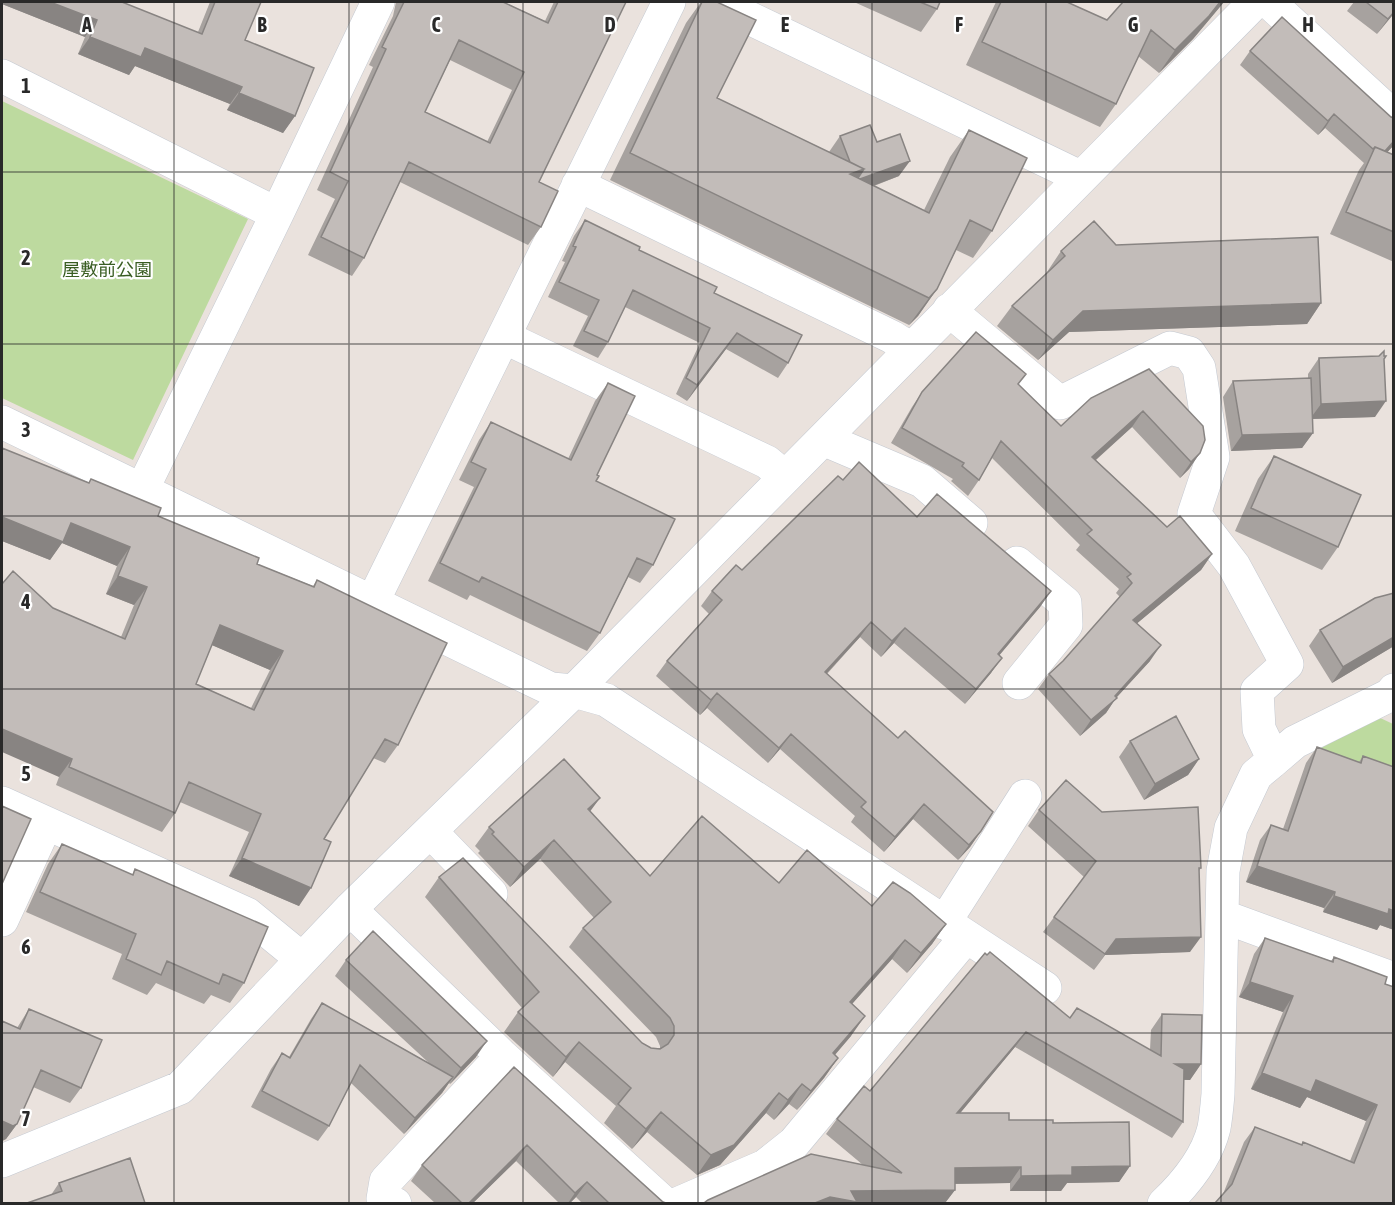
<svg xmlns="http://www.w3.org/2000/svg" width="1395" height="1205" font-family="'Asap Condensed','Noto Sans JP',sans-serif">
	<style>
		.green { fill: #bdda9f }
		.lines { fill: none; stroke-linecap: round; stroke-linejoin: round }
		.minor-casing { stroke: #c4c9d1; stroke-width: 34 }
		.minor { stroke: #fff; stroke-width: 33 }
		.wall { fill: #a7a29f; fill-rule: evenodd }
		.shaded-wall { fill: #888482 }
		.building { fill: #c2bcb9; stroke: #888482; stroke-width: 1.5; fill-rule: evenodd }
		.grid { fill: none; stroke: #292929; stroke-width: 1.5; stroke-opacity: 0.55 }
		.labels { text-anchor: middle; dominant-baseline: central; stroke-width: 4.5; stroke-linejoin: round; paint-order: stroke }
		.park-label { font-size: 18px; fill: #395d22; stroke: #fff }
		.grid-label { font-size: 20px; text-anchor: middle; font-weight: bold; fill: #292929; stroke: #fff; stroke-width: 4.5; stroke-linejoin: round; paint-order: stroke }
	</style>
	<rect width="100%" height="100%" fill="#eae2dd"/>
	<path class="green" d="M2,101L248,219L133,460L2,398Z
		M1376,716L1393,724V776L1306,749Z"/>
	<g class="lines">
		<defs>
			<path id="minor" d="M716,2L1080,177
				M1269,2L1394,117
				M2,76L277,214
				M578,185L892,337L911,349
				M949,310L1060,403L1170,348L1189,353L1199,368L1213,457L1194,514L1234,566L1287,664L1257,691L1259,729L1274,760
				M504,337L767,462L785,477
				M2,422L551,689L574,691L606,700L1045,988
				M823,439L922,481L971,523
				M142,490L277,214L378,2
				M1017,563L1065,603L1066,625L1019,683
				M372,603L669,2
				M2,803L247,914L302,959
				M430,831L491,894
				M350,909L502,1056L665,1204
				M1222,916L1394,979
				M2,920L46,824
				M944,923L1025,796
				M2,1161L180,1088L350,909L574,691L1255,2
				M395,1204L383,1199L386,1181L502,1056
				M677,1204L765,1166L794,1143L966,937
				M1164,1204C1185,1184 1207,1157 1214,1128C1216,1117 1217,1106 1218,1094L1223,871L1231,828L1256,775L1274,760L1295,742L1390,695L1394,690"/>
		</defs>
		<use href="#minor" class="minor-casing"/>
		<use href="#minor" class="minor"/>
	</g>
	<path class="wall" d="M2,2L198,32L210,2H261L245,40L295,116L283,133L227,110L230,104L135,66L129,75L78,54L85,37L2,4Z
		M396,2H503L545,21L554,2H626L539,182L541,227L528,245L400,182L364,258L352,276L308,255L335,199L317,190L373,67L369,65L393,16ZM450,60L512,90L487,142L425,112Z
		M701,2H717V98L829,152L840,136L877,142L899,176L874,186L924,210L950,157L969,130L992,231L973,258L956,250L937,289L918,316L909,325L610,180L686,23Z
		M854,2H940L937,9L921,32Z
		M996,2H1067L1107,20L1123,2H1224L1193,39L1159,73L1138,56L1116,104L1100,127L966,65Z
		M1354,2H1394V17L1392,16L1377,34L1347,11Z
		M1250,51L1394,118V145L1387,152L1394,155V262L1330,234L1359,170L1364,163L1325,128L1318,135L1240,65Z
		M585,220L639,250L714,293L788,363L778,378L726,349L687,401L676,394L700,343L625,307L608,342L598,358L573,346L588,316L548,297L565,262L562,261L574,236Z
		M1116,245L1321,303L1307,324L1069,332L1038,360L997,326L1012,306L1048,272H1047L1061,251Z
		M1379,356L1384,359L1375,417L1312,419L1313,433L1302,448L1231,451L1223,397L1233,381L1308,378V374L1319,358Z
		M1149,369L1200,453L1189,469L1180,478L1132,427L1096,460L1167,527L1212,554L1201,570L1137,623L1150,661L1116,698L1106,713L1080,736L1038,689L1049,674L1063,661L1120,597L1116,593L1119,589L1076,550L1080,545L992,458L979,480L968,496L951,481L953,479L891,443L912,407L922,392L1019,385L1061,426Z
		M608,383L596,481L653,565L640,583L628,577L600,633L587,651L470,595L467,600L428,581L474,487L459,480L479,440L491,422L568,459L595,401Z
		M2,448L88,483L91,479L158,516L257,564L313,586L317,580L398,745L385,763L373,758L324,839L299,906L229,876L249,832L180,802L175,813L162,832L56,785L59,777L53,608L121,637L134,605L106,594L117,566L62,543L50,560L2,541ZM212,645L270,670L251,708L196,684Z
		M1274,456L1338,547L1322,570L1235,531L1258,479Z
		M843,480L917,517L1051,591L1040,607L999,655L991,673L965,704L894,643L881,657L860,637L827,674L981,831L970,847L958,860L913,819L884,852L851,822L855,816L780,749L768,763L707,708L700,715L656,676L667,661L709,614L701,606L712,591L742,570Z
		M1320,630L1394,646L1332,683L1309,646Z
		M1130,741L1199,759L1188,775L1144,800L1119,757Z
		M1317,747L1359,762L1363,756L1394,767V930L1380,925L1377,930L1323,912L1324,908L1246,882L1260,840L1271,825L1283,829L1306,763Z
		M1039,810L1102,812L1201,868L1199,871L1190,952L1105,955L1094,970L1043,932L1084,877L1028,826Z
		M590,812L650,876L779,883L946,924L932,944L907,973L892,959L852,1004L851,1036L835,1055L838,1058L824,1078L797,1110L789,1104L774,1120L766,1113L720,1165L697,1175L647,1132L632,1149L604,1123L616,1106L565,1062L553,1077L504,1032L518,1012L522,1008L425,897L439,877L642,1043L651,1048H660V1046L656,1037L569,947L583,928L594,918L540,859L510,887L478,853L480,851L475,846L489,827Z
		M62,844L132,875L135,869L244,983L230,1003L211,995L204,1004L156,983L147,995L112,979L122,954L26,912L48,864Z
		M1265,938L1331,961L1334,957L1385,984L1392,1203L1223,1194L1244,1142L1255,1127L1301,1145L1303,1142L1350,1161L1366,1121L1307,1097L1300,1108L1251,1089L1283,1012L1239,997L1254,954Z
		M985,953L1070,1018L1077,1008L1150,1050L1151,1030L1162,1014L1201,1064L1190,1080H1183V1122L1172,1138L1015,1047L960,1113L1009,1120L1053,1123L1130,1166L1119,1182L1067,1183L1061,1191H1010V1183L955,1184V1190L945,1203H704L863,1165L826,1134L837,1119L870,1091Z
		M346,960L476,1057L450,1084L449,1083L442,1093L404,1134L351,1083L329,1126L318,1141L251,1107L271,1069L282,1053L289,1057L311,1019L322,1003L429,1063L335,976Z
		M29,1009L81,1088L70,1103L33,1087L17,1124L6,1139L2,1141L17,1028Z
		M514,1067L663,1202L666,1203H582L576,1197L570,1203H559L516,1161L473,1203H435L411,1181L422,1165Z
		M59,1183L145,1203L51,1195Z"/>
	<path class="shaded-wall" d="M2,2H50L97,20L85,37L2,4Z
		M1220,2H1224L1193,39L1159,73L1175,50Z
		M1394,12V13L1377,34L1388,19Z
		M90,37L145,48L242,87L230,104L135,66L129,75L78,54Z
		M239,93L295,116L283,133L227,110Z
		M1334,114L1325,128L1318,135L1328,121Z
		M1394,141V145L1371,170L1380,156Z
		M910,161L899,176L846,196L857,180Z
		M864,169L845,196L850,174Z
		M937,289L918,316L909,325L929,298Z
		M1321,303L1307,324L1069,332L1038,360L1053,340L1083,311Z
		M737,333L726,349L687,401L697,385Z
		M1386,401L1375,417L1310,419L1321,404Z
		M1143,411L1132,427L1081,473L1092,457Z
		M1313,433L1302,448L1231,451L1242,435Z
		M1200,453L1189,469L1180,478L1191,462Z
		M2,517L71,523L130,547L117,566L62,543L50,560L2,541Z
		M1212,554L1201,570L1122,636L1133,620Z
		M118,576L147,587L134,605L106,594Z
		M1051,591L1040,607L987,670L998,654Z
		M871,622L860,637L814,687L825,672Z
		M220,625L283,651L270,670L207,643Z
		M905,628L894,643L881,657L892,641Z
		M1394,637V646L1332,683L1343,667Z
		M1161,645L1150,661L1116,698L1106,713L1080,736L1091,720L1115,696Z
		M1002,658L991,673L965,704L976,689Z
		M717,693L707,708L700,715L711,700Z
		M2,729L72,759L59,777L2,752Z
		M791,734L780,749L768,763L779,748Z
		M1199,759L1188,775L1144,800L1155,784Z
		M600,798L586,817L588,809Z
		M924,804L913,819L884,852L895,837Z
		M981,831L970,847L958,860L969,845Z
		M554,840L540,859L510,887L524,867Z
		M242,858L311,888L299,906L229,876Z
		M1257,866L1335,892L1324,908L1246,882Z
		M1334,896L1394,911V930L1380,925L1377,930L1323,912Z
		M946,924L932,944L907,973L921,953Z
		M1201,937L1190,952L1105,955L1094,970L1116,939Z
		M905,940L892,959L836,1022L850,1002Z
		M1250,982L1293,996L1283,1012L1239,997Z
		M865,1016L851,1036L819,1073L833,1053Z
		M1026,1032L1015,1047L947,1129L957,1113Z
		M487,1041L476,1057L450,1084L461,1068Z
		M579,1042L565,1062L553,1077L566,1057Z
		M838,1058L824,1078L797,1110L811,1091Z
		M1175,1064H1201L1190,1080L1164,1079Z
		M1262,1073L1316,1080L1377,1105L1366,1121L1307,1097L1300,1108L1251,1089Z
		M453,1077L442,1093L404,1134L415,1118Z
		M802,1084L789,1104L774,1120L788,1100Z
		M779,1093L766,1113L720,1165L697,1175L711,1155Z
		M661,1112L647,1132L632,1149L646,1129Z
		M2,1121L17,1124L6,1139L2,1141Z
		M527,1145L516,1161L473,1203H469Z
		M1130,1166L1119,1182L1067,1183L1061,1191H1010L1021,1176L1072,1167Z
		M1021,1167L1010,1183L944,1184L955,1168Z
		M587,1182L576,1197L570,1203H568L575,1193Z
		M955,1190L945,1203H815L830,1197L851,1191Z"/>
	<path class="building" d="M50,2H122L202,34L215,2H261L245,40L314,68L295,116L239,93L242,87L145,48L141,57L90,37L97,20Z
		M404,2H503L548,23L558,2H626L539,182L558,191L541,227L409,162L364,258L321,237L348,181L330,172L386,49L382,47ZM459,40L524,72L490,143L425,112Z
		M702,2H717L756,20L717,98L864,169L850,174L929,213L969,130L1027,158L992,231L970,220L937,289L929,298L630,153Z
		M920,2H940L937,9Z
		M1001,2H1067L1107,20L1123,2H1220L1209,16L1175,50L1151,30L1116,104L982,42Z
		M1366,2H1394V12L1388,19Z
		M1282,17L1391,117L1394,118V141L1385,151L1375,147L1373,149L1334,114L1328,121L1250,51Z
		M870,125L877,142L900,134L910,161L860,179L858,178L864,169L850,162L840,136Z
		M1375,147L1394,155V232L1346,212Z
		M585,220L640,247L639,250L717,287L714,293L802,335L788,363L737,333L697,385L686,378L710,328L633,290L608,342L584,331L599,300L559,282L576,247L573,246Z
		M1094,221L1116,245L1318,237L1321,303L1083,311L1053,340L1012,306L1065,256L1061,251Z
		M976,332L1026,374L1018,384L1061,426L1091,398L1149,369L1203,426L1205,440L1200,453L1191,462L1143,411L1092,457L1167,527L1180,516L1212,554L1133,620L1161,645L1115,696L1117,698L1091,720L1049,674L1063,661L1132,583L1127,577L1131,574L1087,534L1092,530L1001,441L979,480L962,466L964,463L902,428L922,392Z
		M1384,351V356H1386L1384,359L1386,401L1321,404L1319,358L1379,356Z
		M1311,378L1313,433L1242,435L1233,381Z
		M608,383L635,396L597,475L599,476L596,481L675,519L653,565L637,558L600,633L482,577L479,582L440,563L486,469L471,462L491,422L571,460Z
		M2,448L89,483L91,479L161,508L158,516L259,558L257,564L314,587L317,580L447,643L398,745L385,739L324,839L331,842L311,888L242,858L261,814L189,782L175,813L69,767L72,759L2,729V584L13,571L53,608L125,639L147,587L118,576L130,547L71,523L63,542L2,517ZM220,625L283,651L254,710L196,684Z
		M1274,456L1361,495L1338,547L1251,508Z
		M859,462L917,517L937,494L1051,591L998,654L1002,658L976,689L905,628L892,641L871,622L825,672L898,738L905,731L993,812L981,831L969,845L924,804L895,837L861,807L866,802L791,734L779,748L717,693L711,700L667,661L722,600L712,591L736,565L742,570L838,476L843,480Z
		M1394,593V637L1343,667L1320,630L1375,598Z
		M1176,716L1199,759L1155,784L1130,741Z
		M1317,747L1361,763L1363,756L1394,767V911L1389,909L1388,914L1334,896L1335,892L1257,866L1271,825L1288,831Z
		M564,759L600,798L588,809L650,876L702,816L779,883L807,850L872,906L893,882L910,893L946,924L921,953L905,940L850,1002L865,1016L833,1053L838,1058L811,1091L802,1084L788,1100L779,1093L734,1145L711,1155L661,1112L646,1129L618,1104L631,1088L579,1042L566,1057L518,1012L539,992L439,877L463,858L642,1043L651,1048L660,1049L668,1044L674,1035V1026L670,1018L583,928L611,902L554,840L524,867L492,834L494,832L489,827Z
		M1066,780L1102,812L1198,807L1201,868H1199L1201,937L1116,939L1105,954L1054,917L1096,861L1039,810Z
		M2,806L31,819L2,884Z
		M62,844L133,875L135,869L268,927L244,983L223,974L219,984L167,961L161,975L126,959L136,934L40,892Z
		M373,931L487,1041L461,1068L346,960Z
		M1265,938L1333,962L1334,957L1387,977L1385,984L1394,987V1200L1392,1203H1215L1232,1184L1255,1127L1302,1145L1303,1142L1354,1163L1377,1105L1316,1080L1311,1092L1262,1073L1293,996L1250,982Z
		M990,952L1070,1018L1077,1008L1161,1056L1162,1014L1202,1015L1201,1064H1175L1184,1069L1183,1122L1026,1032L957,1113H1009V1120H1053V1123L1129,1122L1130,1166L1072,1167V1175L1021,1176V1167L955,1168V1190L851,1191L857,1202L830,1197L815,1203H704L708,1200L811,1154L902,1173L837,1119L864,1086L870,1091L985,953L987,955Z
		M322,1003L453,1077L415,1118L360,1065L329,1126L262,1091L282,1053L290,1058Z
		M29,1009L102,1040L81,1088L41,1070L17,1124L13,1126L2,1121V1021L20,1029Z
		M514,1067L663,1202L666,1203H609L587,1182L575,1193L527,1145L469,1203H462L422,1165Z
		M130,1158L145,1203H27L62,1191L59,1183Z"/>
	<path class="grid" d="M174,2V1204M349,2V1204M523,2V1204M698,2V1204M872,2V1204M1046,2V1204M1221,2V1204M2,172H1394M2,344H1394M2,516H1394M2,689H1394M2,861H1394M2,1033H1394"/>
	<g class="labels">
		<g class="park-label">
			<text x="107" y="269">屋敷前公園</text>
		</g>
	</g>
	<g class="grid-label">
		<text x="87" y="32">A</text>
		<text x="262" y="32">B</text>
		<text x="436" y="32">C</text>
		<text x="610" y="32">D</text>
		<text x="785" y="32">E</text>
		<text x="959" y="32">F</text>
		<text x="1133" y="32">G</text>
		<text x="1308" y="32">H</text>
		<text x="26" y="93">1</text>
		<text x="26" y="265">2</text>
		<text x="26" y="437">3</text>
		<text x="26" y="609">4</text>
		<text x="26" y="781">5</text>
		<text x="26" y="954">6</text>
		<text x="26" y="1126">7</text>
	</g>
	<rect width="1395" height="1205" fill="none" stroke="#292929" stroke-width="6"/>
</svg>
